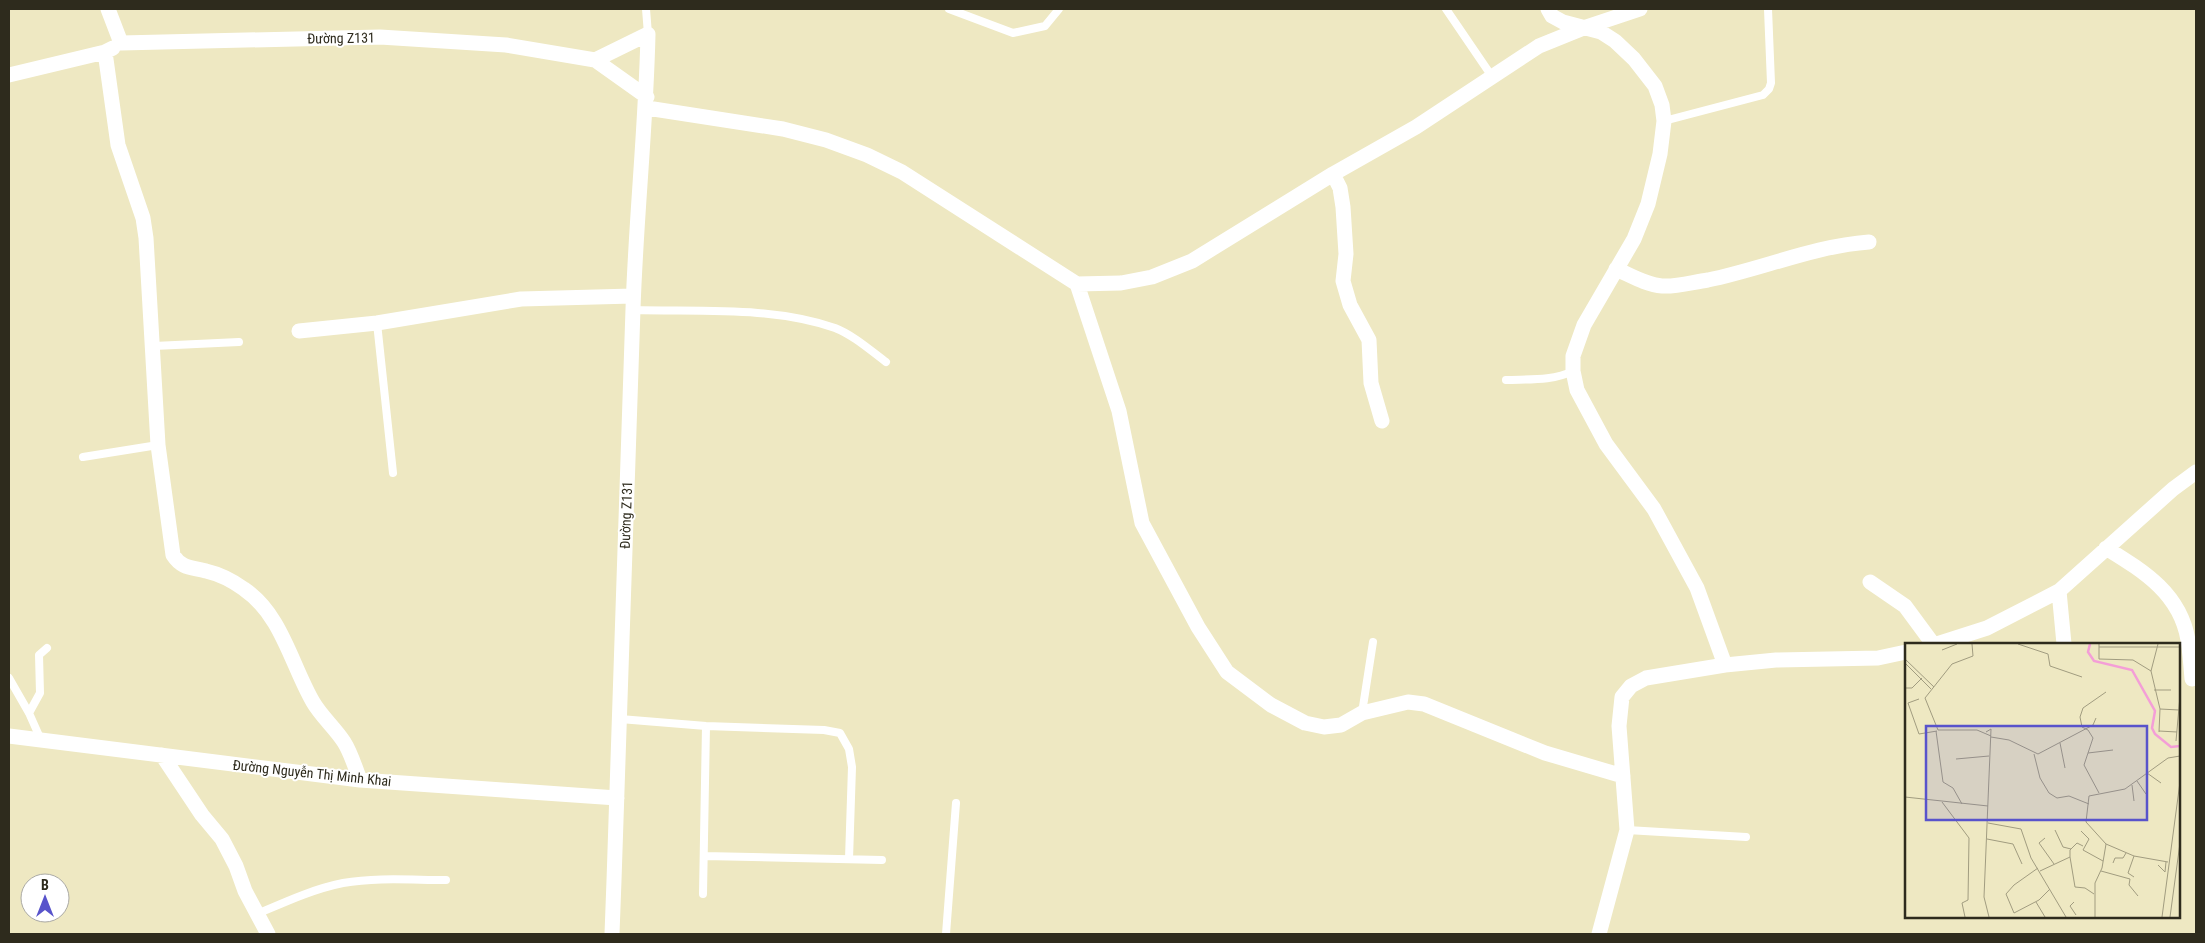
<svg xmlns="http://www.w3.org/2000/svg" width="2205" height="943" font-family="'Roboto Condensed',sans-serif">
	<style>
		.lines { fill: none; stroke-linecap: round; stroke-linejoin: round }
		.lane { stroke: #fff; stroke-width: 8 }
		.street { stroke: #fff; stroke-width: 15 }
		.labels { text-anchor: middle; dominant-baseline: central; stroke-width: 4; stroke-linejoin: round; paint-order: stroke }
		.street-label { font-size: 14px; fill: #2e2b1d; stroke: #fff }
		.inset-river { fill: none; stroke: #f49ed7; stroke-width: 2.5 }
		.inset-road { fill: none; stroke: #a19c80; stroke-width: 1 }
		.view { fill: #5853cb; fill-opacity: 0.15; stroke: #5853cb; stroke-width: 2.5 }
		.inset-edge { fill: none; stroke: #2e2b1d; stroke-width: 2.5 }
	</style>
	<rect width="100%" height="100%" fill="#eee8c2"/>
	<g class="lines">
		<path class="lane" d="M646,9L648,34
			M949,9L1013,33L1045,26L1059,9
			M1446,9L1493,78
			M1664,121L1763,95L1769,89L1771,83L1768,9
			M633,310C699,312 771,306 835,328C853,335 870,350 886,362
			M377,323L393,473
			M154,346L239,342
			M1506,380C1528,379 1553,381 1573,371
			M83,457L158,445
			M9,678L29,713L41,740
			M29,713L40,693L39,655L47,648
			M1362,713L1373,642
			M620,719L706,726L824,730L840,733L849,749L852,767L849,859
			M1627,830L1746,837
			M704,856L882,860
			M703,894L706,726
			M257,914C285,902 313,889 343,883C377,877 412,880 446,880
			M946,934L956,803"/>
		<path class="street" d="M108,9L121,43L380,37L506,45L595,60L647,97
			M1548,9L1552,16L1563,22L1601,32L1615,41L1634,59L1655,86L1662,105L1664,121L1660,154L1648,204L1634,239L1584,325L1573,356V371L1577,390L1606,444L1654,509L1697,588L1725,665
			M105,52L118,145L143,218L146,238L158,445L173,555C182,569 192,567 206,571C219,574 233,581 244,589C282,615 291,664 313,702C321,716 335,728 344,742C351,753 355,767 360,780
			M595,60L648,34C646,126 636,217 633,309C625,518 620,726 612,934
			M9,75L105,52L113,48
			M647,108L783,129L826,140L867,155L902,172L1077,284L1121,283L1152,277L1192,261L1333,174L1416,127L1539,46L1586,27L1640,9
			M1333,174L1340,188L1343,207L1346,254L1343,281L1350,305L1369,340L1371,383L1382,421
			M1616,269C1630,275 1646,285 1662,286C1677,287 1693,282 1708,280C1762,269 1814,246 1869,242
			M1077,284L1119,411L1142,523L1198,627L1227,672L1271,705L1305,723L1324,727L1341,725L1362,713L1408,702L1424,704L1545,753L1623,776
			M299,331L377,323L521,299L633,296
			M2106,548C2143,571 2180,593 2188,640C2190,653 2191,666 2192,679
			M1870,582L1905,606L1933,644
			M2059,591L2064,644
			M1937,644L1987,628L2059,591L2173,489L2196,472
			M9,736L360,780L617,798
			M162,755L202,815L222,839L236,866L245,891L268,934
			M1599,934L1627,830L1619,726L1622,697L1631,686L1646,678L1725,665L1776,660L1878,658L1906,652"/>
	</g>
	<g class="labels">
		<g class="street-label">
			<text transform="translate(341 38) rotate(-1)">Đường Z131</text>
			<text transform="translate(626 515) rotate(-88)">Đường Z131</text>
			<text transform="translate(312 773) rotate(6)">Đường Nguyễn Thị Minh Khai</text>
		</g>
	</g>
	<g transform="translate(1905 643)">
		<rect width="275" height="275" fill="#eee8c2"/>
		<path class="inset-river" d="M185,1L183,9L189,18L227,27L250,68L247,85L250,91L266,104L275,103"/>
		<path class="inset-road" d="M67,1L68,13L47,21L20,55L33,87H72L86,93M113,1L143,11L145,23L177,34M194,1V16L228,17L246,28M253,1L246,28L255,66L254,89M194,4H275M37,7L52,1M0,16L29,44M0,20L26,46M0,45H7L17,35M249,47H266M14,56L3,60L14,91L32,88M255,66L274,67M31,88L38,139L48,145L57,161M254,88L272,89M81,89L86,86L79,254L84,274M86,94L104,97L133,111L188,82L191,75M271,98L275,53M155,100L160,125M183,110L208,107M129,111L135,135L144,150L152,155L164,153L184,161M51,116L84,113M242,130L256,140M232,138L241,151M227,142L229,158M194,150L179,122L188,95L183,87L177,84L175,74L178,65L201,49M0,154L83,163M37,159L64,195L63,257L57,260L60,274M83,180L116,186L126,215L161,274M150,187L158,204L166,206M176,188L184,196L178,207L198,218M140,195L134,200L149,221M82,196L108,201L117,221M201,201L229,213L263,219M165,214L170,244L180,245L189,251M208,220L210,215H218L221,210M253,222L260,229L261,219M133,225L109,242L101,251L109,270L134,257L145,246M135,228L165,214V207L172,200L178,203M196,228L225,236M229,234L223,230L229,213M225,236L224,242L233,253M131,259L140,274M169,259L165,263L171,272M190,274V240L197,225L201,201L181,179L184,153L220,146L263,115L275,113M257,274L275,139M265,274L275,200"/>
		<path class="view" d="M21,83H242V177H21Z"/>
		<rect width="275" height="275" class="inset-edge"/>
	</g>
	<rect width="2205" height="943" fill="none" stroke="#2e2b1d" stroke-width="20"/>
	<g transform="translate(45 898)"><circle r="24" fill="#ffffff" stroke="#abaaa5"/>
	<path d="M0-4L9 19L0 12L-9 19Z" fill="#5853cb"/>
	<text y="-8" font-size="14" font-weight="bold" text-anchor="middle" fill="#2e2b1d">B</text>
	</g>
</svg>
